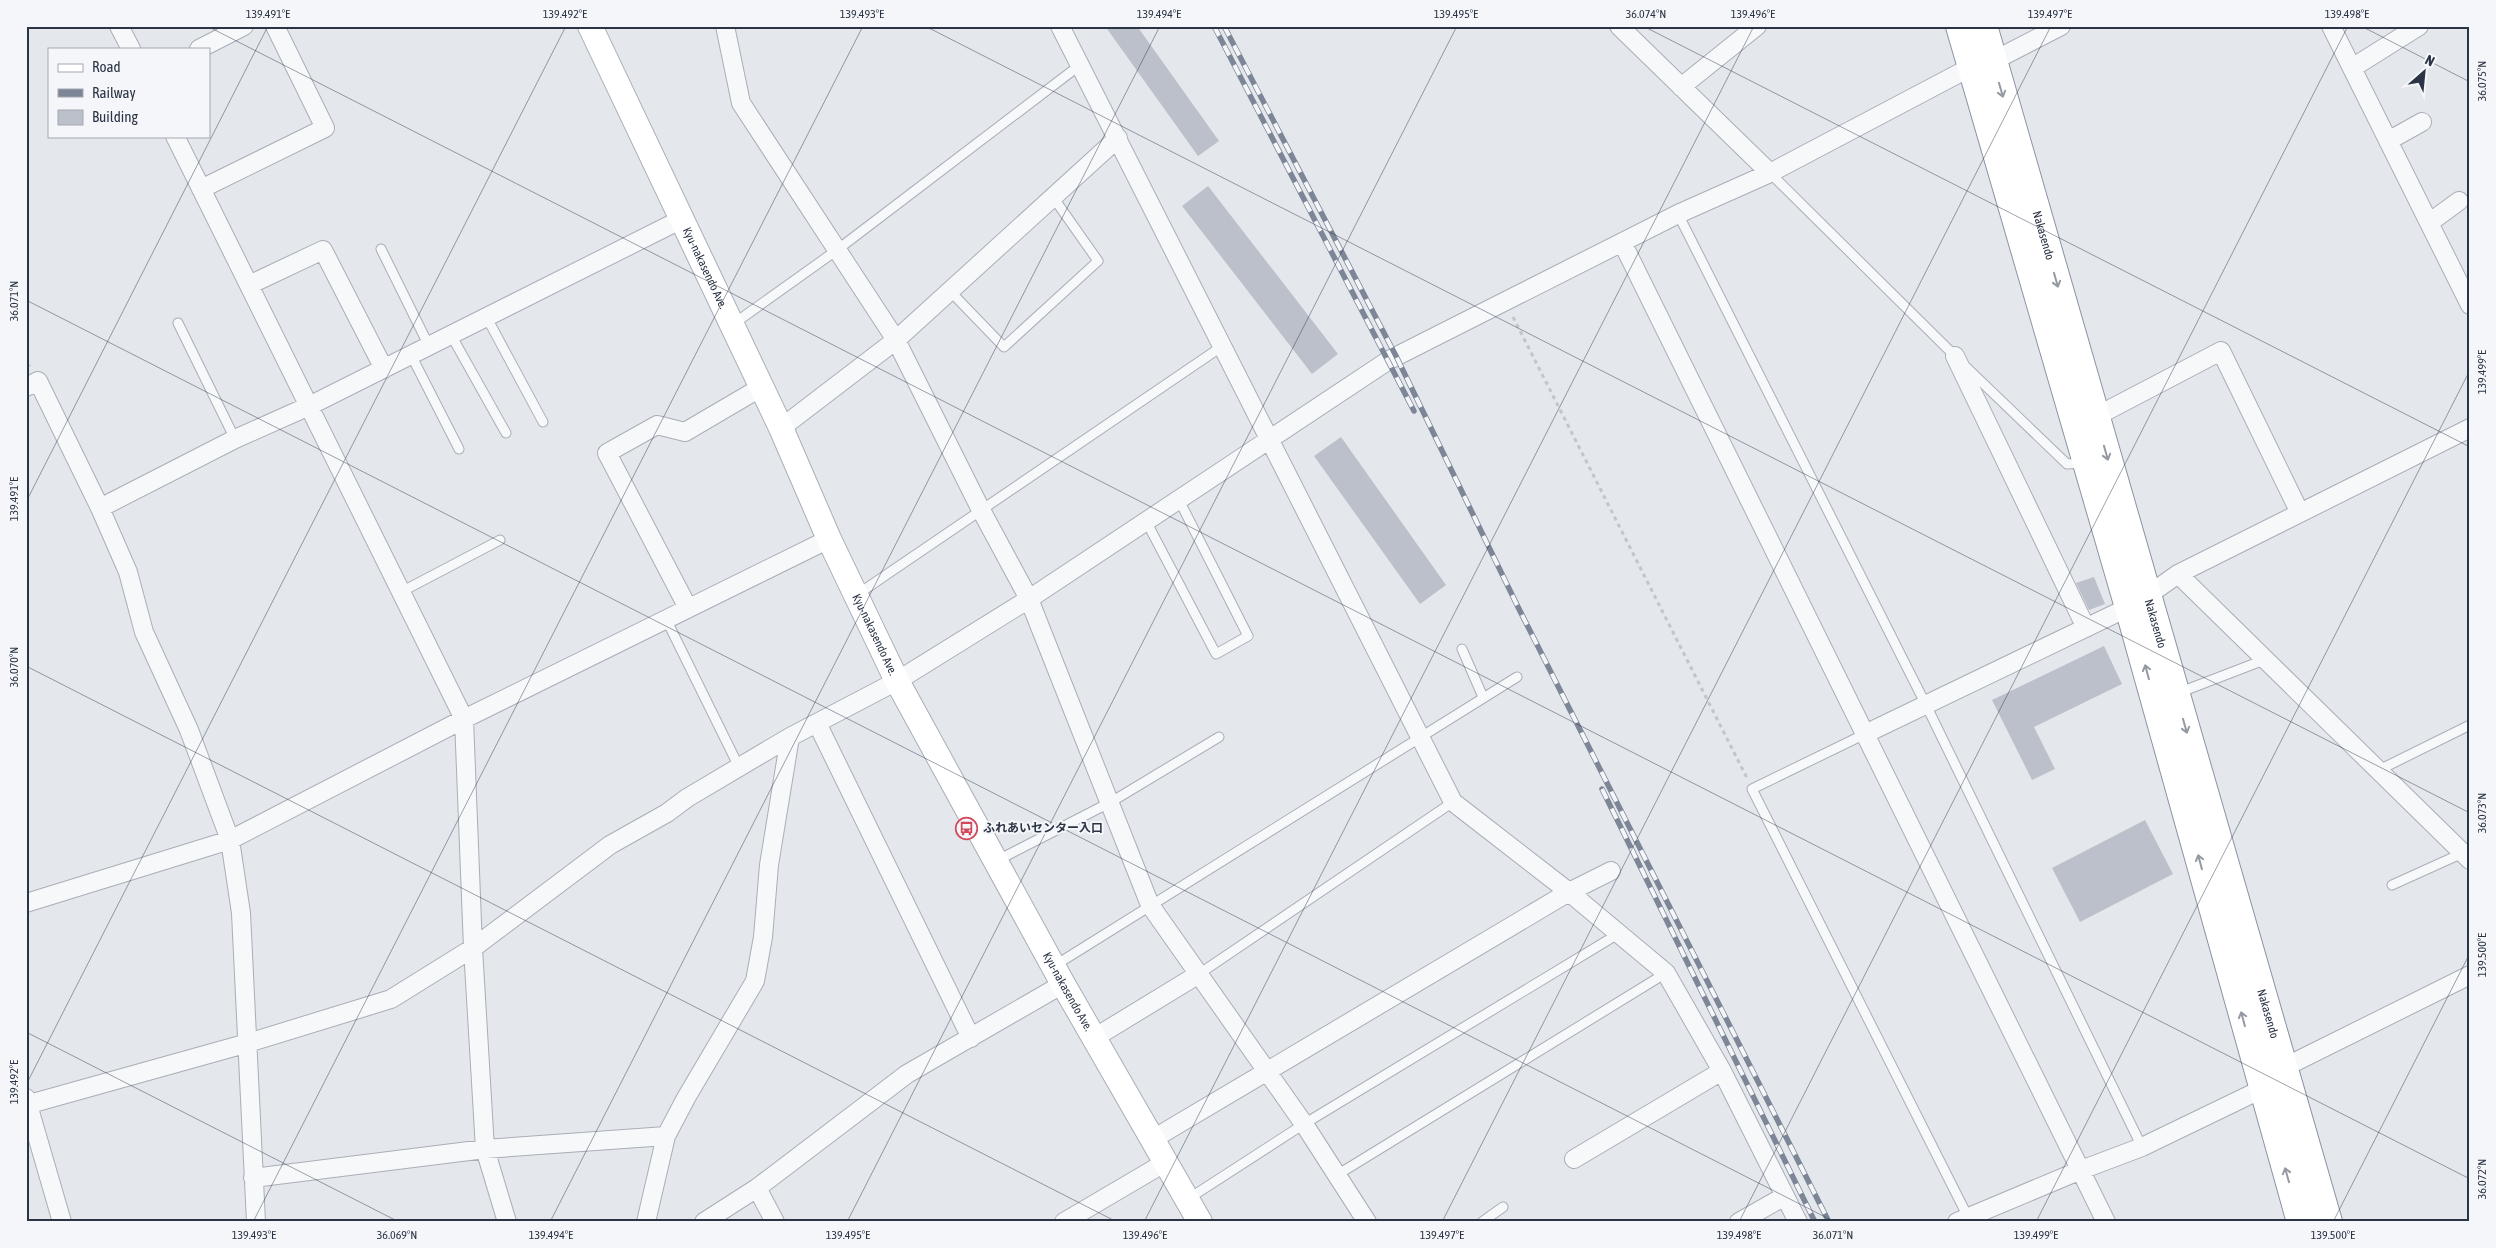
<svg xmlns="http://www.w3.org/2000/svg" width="2496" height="1248" font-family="'Asap Condensed','Noto Sans JP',sans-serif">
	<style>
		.building { fill: #bbc0ca }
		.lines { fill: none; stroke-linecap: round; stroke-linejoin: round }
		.lane-casing { stroke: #a9aeb7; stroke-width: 11 }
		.street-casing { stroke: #a9aeb7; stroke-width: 20 }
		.secondary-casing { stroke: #a9aeb7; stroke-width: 26 }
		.highway-casing { stroke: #8b94a3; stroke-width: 30 }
		.path { stroke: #c2c5cb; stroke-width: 3; stroke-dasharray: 4 4; stroke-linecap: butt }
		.lane { stroke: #f7f8fa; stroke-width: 9 }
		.street { stroke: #f7f8fa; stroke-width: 18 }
		.secondary { stroke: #fff; stroke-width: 24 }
		.highway { stroke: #fff; stroke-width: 28 }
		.rail-casing { stroke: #7d8696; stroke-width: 5.5 }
		.rail { stroke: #f4f6f9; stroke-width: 4; stroke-dasharray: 11; stroke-linecap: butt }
		.oneway { stroke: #959aa2 }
		.ticks { fill: none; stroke: #2b3445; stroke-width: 1; stroke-opacity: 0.45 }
		.labels { text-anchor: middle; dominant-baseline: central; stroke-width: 4; stroke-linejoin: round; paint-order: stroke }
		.street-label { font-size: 12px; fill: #2b3445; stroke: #f4f6f9 }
		.poi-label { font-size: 12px; font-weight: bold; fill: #2b3445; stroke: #f4f6f9; text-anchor: start }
		.neatline { fill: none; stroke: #2b3445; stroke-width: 2 }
		.ticks-label { font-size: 12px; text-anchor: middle; fill: #2b3445 }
	</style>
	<rect width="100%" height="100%" fill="#e4e7ec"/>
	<path class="building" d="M1105,26H1137L1219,141L1198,156Z
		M1208,186L1338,354L1312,374L1182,206Z
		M1341,437L1446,585L1420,604L1314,456Z
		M2094,577L2105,604L2089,610L2076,583Z
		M2104,646L2122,684L2034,727L2055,769L2032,780L1992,700Z
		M2145,820L2173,874L2080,922L2052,868Z"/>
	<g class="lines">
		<defs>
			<path id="lane" d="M1770,173L1956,357
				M1678,214L1926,705L2142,1147
				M381,249L429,346
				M949,290L1004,347L1098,261L1053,197
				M487,318L543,422
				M178,323L235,439
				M732,325L837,250L1080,65
				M451,335L506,433
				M411,355L459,449
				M1966,367L2067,464L2083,463
				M1146,521L1216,654L1248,636L1179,500
				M401,592L500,540
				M858,594L1221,347
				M666,619L739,767
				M1462,649L1483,697
				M2178,693L2264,660
				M1865,734L1752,789L1968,1217
				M2377,771L2470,725
				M996,861L1111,802L1219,737
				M2392,885L2465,852
				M1054,966L1517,677
				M1199,974L1453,802
				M1337,1175L1666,973
				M1188,1199L1304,1124L1618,934
				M1482,1222L1503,1207"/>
			<path id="street" d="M119,26L131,49
				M725,26L741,103L896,340L981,510L1029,599L1150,905L1304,1124L1367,1222
				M1060,26L1453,802L1569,892L1153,1139
				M1619,26L1770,173
				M2331,26L2470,305
				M199,49L244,26
				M1993,61L2061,26
				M2352,68L2419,26
				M1681,87L1757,26
				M175,136L464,719L473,948L485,1149L507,1222
				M2388,141L2422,122
				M201,189L325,128L275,26
				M2429,223L2459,201
				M1622,242L2106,1222
				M249,285L323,250L384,369
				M1955,356L2086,628
				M26,387L38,381L100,508L128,572L144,632L189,730L230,840L241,913L256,1222
				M2095,417L2221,351L2300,513
				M781,428L896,340L1118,138
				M100,508L235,439L309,406L682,219
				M2178,574L2470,860
				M2147,596L2178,574L2470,428
				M688,608L607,453L657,425L685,432L760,388
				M817,723L971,1038
				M1865,734L2129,607
				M1611,871L1569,892L1666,973L1722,1071L1798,1222
				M26,903L230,840L464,719L829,539
				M1094,1038L1199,974
				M2283,1068L2470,975
				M26,1098L62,1222
				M26,1105L248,1043L391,999L473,948L610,845L667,813L687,798L790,737L897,681L1029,599L1389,360L1678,214L1770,173L1971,67
				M1574,1159L1722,1071
				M253,1178L485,1149L666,1136
				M757,1188L775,1222
				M646,1222L666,1136L686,1098L755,981L763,937L769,865L790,737
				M704,1222L757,1188L907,1074L1063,984
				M1064,1222L1166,1162
				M1739,1222L1785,1196
				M1957,1222L2081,1170L2142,1147L2262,1089"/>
			<g id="secondary">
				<path id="s1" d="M590,26L781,428L829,539L897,681L1063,984L1200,1222"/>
			</g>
			<g id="highway">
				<path d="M1960,26L2129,607L2301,1222"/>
				<path id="s2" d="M1983,26L2328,1222"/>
			</g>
		</defs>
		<use href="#lane" class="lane-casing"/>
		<use href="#street" class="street-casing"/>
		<use href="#secondary" class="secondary-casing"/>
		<use href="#highway" class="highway-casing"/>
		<path class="path" d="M1513,317L1747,778
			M26,358L30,366"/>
		<use href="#lane" class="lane"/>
		<use href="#street" class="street"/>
		<use href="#secondary" class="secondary"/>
		<use href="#highway" class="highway"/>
		<defs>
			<path id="rail" d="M1214,26L1414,411
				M1224,26L1396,356L1518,607L1829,1222
				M1602,789L1815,1222"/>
		</defs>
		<use href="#rail" class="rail-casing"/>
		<use href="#rail" class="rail"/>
	</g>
	<defs><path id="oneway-shaft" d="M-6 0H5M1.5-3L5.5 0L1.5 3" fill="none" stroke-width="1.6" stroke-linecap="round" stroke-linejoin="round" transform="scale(1.25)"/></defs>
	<g class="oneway">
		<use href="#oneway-shaft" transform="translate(2001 90) rotate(74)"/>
		<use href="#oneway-shaft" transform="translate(2056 280) rotate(74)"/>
		<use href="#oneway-shaft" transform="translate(2106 453) rotate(74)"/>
		<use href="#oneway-shaft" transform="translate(2147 672) rotate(-105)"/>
		<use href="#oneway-shaft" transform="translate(2185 726) rotate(74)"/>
		<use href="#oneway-shaft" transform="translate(2200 862) rotate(-105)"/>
		<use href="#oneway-shaft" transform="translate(2243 1019) rotate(-105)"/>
		<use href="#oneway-shaft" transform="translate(2287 1175) rotate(-106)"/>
	</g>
	<path class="ticks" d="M207,26L2470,1179M925,26L2470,813M1643,26L2470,447M2361,26L2470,82M26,300L1835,1222M26,502L268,26M26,666L1117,1222M26,1032L399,1222M26,1085L566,26M253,1222L863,26M550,1222L1160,26M847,1222L1457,26M1144,1222L1754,26M1442,1222L2051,26M1739,1222L2348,26M2036,1222L2470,370M2333,1222L2470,953"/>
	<defs>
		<symbol id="bus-ring" viewBox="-11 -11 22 22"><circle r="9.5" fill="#f4f6f9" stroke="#d1495b" stroke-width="1.5"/><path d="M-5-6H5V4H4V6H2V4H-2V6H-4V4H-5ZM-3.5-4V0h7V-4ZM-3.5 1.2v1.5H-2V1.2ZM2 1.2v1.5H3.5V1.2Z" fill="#d1495b"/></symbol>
	</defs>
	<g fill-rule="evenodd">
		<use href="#bus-ring" x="954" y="816" width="25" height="25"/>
	</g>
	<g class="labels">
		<g class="street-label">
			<text stroke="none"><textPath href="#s2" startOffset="218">Nakasendo</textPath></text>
			<text stroke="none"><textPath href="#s1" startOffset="268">Kyu-nakasendo Ave.</textPath></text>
			<text stroke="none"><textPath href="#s2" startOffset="622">Nakasendo</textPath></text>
			<text stroke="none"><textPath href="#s1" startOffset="672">Kyu-nakasendo Ave.</textPath></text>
			<text stroke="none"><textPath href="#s1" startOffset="1078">Kyu-nakasendo Ave.</textPath></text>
			<text stroke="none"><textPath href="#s2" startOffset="1028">Nakasendo</textPath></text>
		</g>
		<g class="poi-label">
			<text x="983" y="828">ふれあいセンター入口</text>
		</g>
	</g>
	<rect width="2496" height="1248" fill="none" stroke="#f4f6f9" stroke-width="55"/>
	<rect x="48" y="48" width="162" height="90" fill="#f4f6f9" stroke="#a4a8b1"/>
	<rect x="58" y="64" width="25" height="8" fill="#ffffff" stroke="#a4a8b1"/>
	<text x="92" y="72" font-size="15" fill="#2b3445">Road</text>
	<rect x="58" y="89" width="25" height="8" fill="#7d8696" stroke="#a4a8b1"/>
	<text x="92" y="98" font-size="15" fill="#2b3445">Railway</text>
	<rect x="58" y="110" width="25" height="15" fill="#bbc0ca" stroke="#a4a8b1"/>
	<text x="92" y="122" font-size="15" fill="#2b3445">Building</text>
	<g transform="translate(2424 72) rotate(27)" stroke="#f4f6f9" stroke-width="4" paint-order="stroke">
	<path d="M0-4L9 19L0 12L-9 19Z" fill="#2b3445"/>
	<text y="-8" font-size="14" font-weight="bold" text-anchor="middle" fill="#2b3445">N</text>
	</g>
	<rect x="28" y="28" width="2440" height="1192" class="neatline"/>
	<g class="ticks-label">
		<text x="268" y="18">139.491°E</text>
		<text x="565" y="18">139.492°E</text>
		<text x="862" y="18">139.493°E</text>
		<text x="1159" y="18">139.494°E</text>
		<text x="1456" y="18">139.495°E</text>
		<text x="1646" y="18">36.074°N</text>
		<text x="1753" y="18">139.496°E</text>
		<text x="2050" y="18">139.497°E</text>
		<text x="2347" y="18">139.498°E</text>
		<text transform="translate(2482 81) rotate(-90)" y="4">36.075°N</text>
		<text transform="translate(14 301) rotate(-90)" y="4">36.071°N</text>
		<text transform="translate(2482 372) rotate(-90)" y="4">139.499°E</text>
		<text transform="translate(14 499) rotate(-90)" y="4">139.491°E</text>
		<text transform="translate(14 667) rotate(-90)" y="4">36.070°N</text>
		<text transform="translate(2482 813) rotate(-90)" y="4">36.073°N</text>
		<text transform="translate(2482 955) rotate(-90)" y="4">139.500°E</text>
		<text transform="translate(14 1082) rotate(-90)" y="4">139.492°E</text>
		<text transform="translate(2482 1179) rotate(-90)" y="4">36.072°N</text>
		<text x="254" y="1239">139.493°E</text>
		<text x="397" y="1239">36.069°N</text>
		<text x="551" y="1239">139.494°E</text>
		<text x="848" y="1239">139.495°E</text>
		<text x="1145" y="1239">139.496°E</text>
		<text x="1442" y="1239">139.497°E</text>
		<text x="1739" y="1239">139.498°E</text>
		<text x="1833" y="1239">36.071°N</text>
		<text x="2036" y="1239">139.499°E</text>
		<text x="2333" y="1239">139.500°E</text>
	</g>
</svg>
